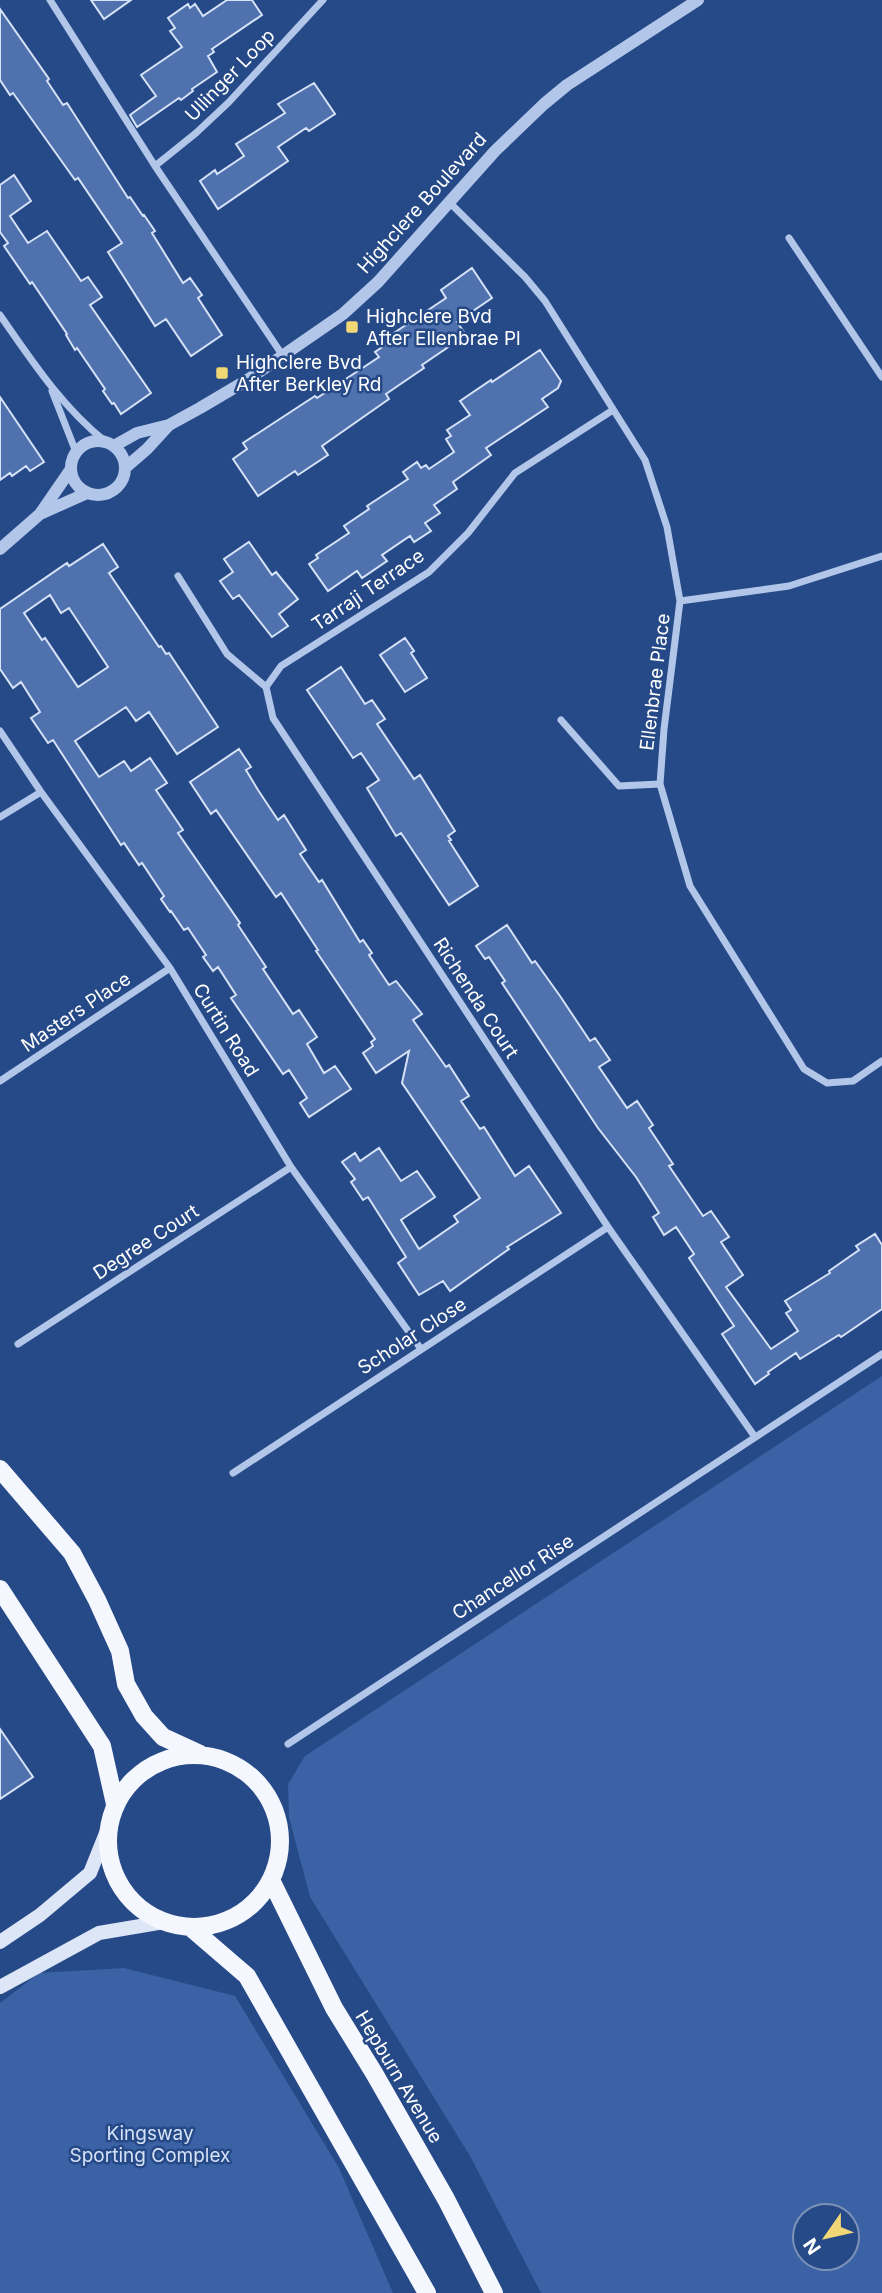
<svg xmlns="http://www.w3.org/2000/svg" width="882" height="2293" font-family="Inter,sans-serif">
	<style>
		.green { fill: #3b62a4; fill-rule: evenodd }
		.building { fill: #4f72af; stroke: #d6e2f7; stroke-width: 2; fill-rule: evenodd }
		.lines { fill: none; stroke-linecap: round; stroke-linejoin: round }
		.minor { stroke: #b2c6e9; stroke-width: 7 }
		.tertiary { stroke: #b2c6e9; stroke-width: 12 }
		.secondary { stroke: #dce6f7; stroke-width: 14 }
		.primary { stroke: #f4f7fe; stroke-width: 18 }
		.poi-dot { fill: #f2d777; stroke: #264987; stroke-width: 2.5 }
		.labels { text-anchor: middle; dominant-baseline: central; stroke-width: 5; stroke-linejoin: round; paint-order: stroke }
		.street-label { font-size: 19px; fill: #fff; stroke: #264987 }
		.poi-label { font-size: 19px; fill: #fff; stroke: #264987; text-anchor: start }
		.park-label { font-size: 19px; fill: #d6e2f7; stroke: #264987 }
	</style>
	<rect width="100%" height="100%" fill="#264987"/>
	<path class="green" d="M882,1376V2293H541L470,2156L310,1897L289,1817L288,1784L305,1756ZM805,2216H847V2258H805Z
		M124,1968L235,1996L339,2168L393,2293H0V2003L39,1973Z"/>
	<path class="building" d="M91,0H131L104,19Z
		M227,0H252L262,15L212,49L214,52L208,56L217,72L192,89L193,91L181,100L179,98L137,127L130,115L156,96L141,75L182,47L170,31L175,28L168,18L188,4L190,8L195,4L203,16Z
		M0,9L49,79L47,81L63,105L67,103L128,198L130,197L143,216L144,215L155,231L152,233L183,283L190,278L202,295L198,298L222,335L191,356L166,319L155,326L108,252L122,243L78,178L75,180L13,93L10,95L0,80Z
		M314,83L335,114L309,131L306,128L278,147L288,161L218,209L200,181L215,170L217,174L244,156L236,144L285,113L278,104Z
		M14,175L31,201L10,216L28,243L47,231L81,281L88,277L102,297L90,305L151,393L121,414L114,403L112,404L103,391L105,389L77,348L75,350L66,335L67,334L32,282L30,284L4,246L8,243L0,232V185Z
		M472,268L492,298L457,322L466,335L422,365L424,368L386,394L389,399L322,446L328,455L298,475L295,471L258,496L233,459L247,449L243,443L315,396L317,398L379,357L375,352L391,341L388,337L446,298L441,290Z
		M540,350L561,381L558,388L542,399L548,407L486,448L491,455L453,482L457,489L434,505L440,513L425,523L431,531L414,542L410,536L382,555L387,561L362,578L357,571L328,591L309,564L318,558L316,555L349,533L344,526L369,509L367,506L408,479L403,472L417,462L421,468L426,465L429,469L454,452L446,439L451,436L447,430L470,415L460,401L491,380L492,382Z
		M0,397L44,462L30,471L26,466L12,476L10,473L0,480Z
		M249,542L272,575L276,572L298,599L279,614L288,626L272,637L239,595L233,599L220,581L233,572L224,559Z
		M103,544L118,567L109,573L159,647L161,646L166,654L169,653L218,727L177,754L149,712L136,721L126,707L75,741L99,777L124,761L131,771L150,758L167,783L156,790L183,830L178,833L240,923L238,925L266,967L263,969L293,1014L299,1010L317,1037L307,1044L324,1073L335,1066L351,1089L309,1117L300,1103L307,1098L289,1070L283,1074L231,998L236,995L218,967L213,971L203,957L206,955L188,928L184,930L171,911L170,912L161,899L164,896L142,863L139,865L124,843L121,845L53,740L48,743L31,718L40,712L21,682L13,688L0,669V609L67,563L69,566ZM50,595L61,613L69,608L108,667L78,687L45,638L42,640L24,613Z
		M405,638L414,651L411,653L427,678L405,692L380,655Z
		M341,667L365,704L372,700L385,719L377,724L414,779L420,775L455,831L448,836L451,840L449,841L478,886L449,905L401,833L396,836L367,788L379,780L361,753L353,758L307,690Z
		M239,749L251,767L246,770L258,790L278,820L284,815L306,850L300,854L319,882L322,880L360,942L363,940L372,953L369,955L389,985L396,981L422,1014L413,1020L446,1067L449,1065L469,1096L461,1101L480,1129L484,1127L515,1176L529,1166L561,1213L507,1247L509,1249L450,1291L443,1281L419,1295L398,1263L406,1257L368,1197L363,1200L351,1182L355,1179L342,1162L355,1153L360,1161L379,1148L401,1181L417,1171L435,1197L401,1220L419,1249L458,1222L454,1216L480,1198L402,1083L409,1051L376,1073L363,1053L373,1046L371,1042L375,1039L316,951L318,950L281,893L276,897L216,810L211,814L190,782Z
		M507,925L532,963L535,961L560,996L590,1041L595,1038L610,1060L599,1067L627,1108L637,1101L653,1125L649,1128L673,1164L669,1166L703,1216L711,1211L729,1237L721,1242L743,1275L726,1287L771,1349L798,1331L786,1313L791,1310L785,1301L830,1273L829,1271L859,1250L856,1246L875,1234L882,1245V1309L841,1337L839,1335L800,1359L796,1353L768,1372L769,1374L755,1384L722,1334L734,1326L689,1258L694,1254L676,1227L664,1235L653,1217L659,1213L636,1177L598,1128L502,983L505,981L489,957L485,959L476,946Z
		M0,1729L33,1777L0,1799Z"/>
	<g class="lines">
		<path class="minor" d="M50,0L155,166L283,356
			M155,166L196,133L229,102L323,0
			M450,203L525,277L545,301L645,460L667,527L680,601L664,729L660,784L690,886L804,1069L827,1083L853,1081L882,1061
			M789,238L882,377
			M0,315C32,361 62,407 106,442
			M52,391L76,452
			M178,576L227,654L266,687L273,718L608,1227L755,1437
			M680,601L789,586L882,556
			M266,687L281,666L429,572L468,533L515,473L613,410
			M561,720L619,786L660,784
			M0,731L41,792L170,968L291,1167L421,1349
			M0,817L41,792
			M0,1081L170,968
			M18,1344L291,1167
			M233,1473L608,1227
			M288,1744L882,1354"/>
		<path class="tertiary" d="M71 468a27 27 0 1 1 54 0a27 27 0 1 1-54 0Z
			M114,446L137,433L169,425L200,408L249,379L343,314L378,282L495,151L544,104L567,85L698,0
			M125,468L147,449L169,425
			M40,514L87,493
			M0,549L40,514L71,469"/>
		<path class="secondary" d="M0,1942L40,1915L90,1873L108,1828
			M0,1987L99,1933L164,1922"/>
		<path class="primary" d="M0,1469L72,1553L97,1600L120,1651L126,1684L144,1716L163,1737L200,1754
			M0,1589L102,1746L115,1804
			M108 1841a86 86 0 1 1 172 0a86 86 0 1 1-172 0Z
			M271,1880L334,2008L374,2073L446,2199L494,2293
			M190,1927L247,1976L427,2293"/>
	</g>
	<g class="poi-dot">
		<rect x="345" y="320" width="14" height="14" rx="3.5"/>
		<rect x="215" y="366" width="14" height="14" rx="3.5"/>
	</g>
	<g class="labels">
		<g class="street-label">
			<text transform="translate(230 75) rotate(-46)">Ullinger Loop</text>
			<text transform="translate(422 203) rotate(-48)">Highclere Boulevard</text>
			<text transform="translate(368 590) rotate(-34)">Tarraji Terrace</text>
			<text transform="translate(655 682) rotate(-83)">Ellenbrae Place</text>
			<text transform="translate(476 998) rotate(57)">Richenda Court</text>
			<text transform="translate(76 1012) rotate(-34)">Masters Place</text>
			<text transform="translate(226 1030) rotate(58)">Curtin Road</text>
			<text transform="translate(146 1242) rotate(-33)">Degree Court</text>
			<text transform="translate(412 1336) rotate(-33)">Scholar Close</text>
			<text transform="translate(513 1577) rotate(-33)">Chancellor Rise</text>
			<text transform="translate(399 2077) rotate(59)">Hepburn Avenue</text>
		</g>
		<g class="poi-label">
			<text x="366" y="316">Highclere Bvd<tspan x="366" dy="22">After Ellenbrae Pl</tspan></text>
			<text x="236" y="362">Highclere Bvd<tspan x="236" dy="22">After Berkley Rd</tspan></text>
		</g>
		<g class="park-label">
			<text x="150" y="2133">Kingsway<tspan x="150" dy="22">Sporting Complex</tspan></text>
		</g>
	</g>
	<g transform="translate(826 2237) rotate(236)"><circle r="33" fill="#264987" stroke="#7d92b7" stroke-width="2"/>
	<path d="M0-5L12 26L0 18L-12 26Z" fill="#f2d777"/>
	<text y="-10" font-size="19" font-weight="bold" text-anchor="middle" fill="#ffffff">N</text>
	</g>
</svg>
